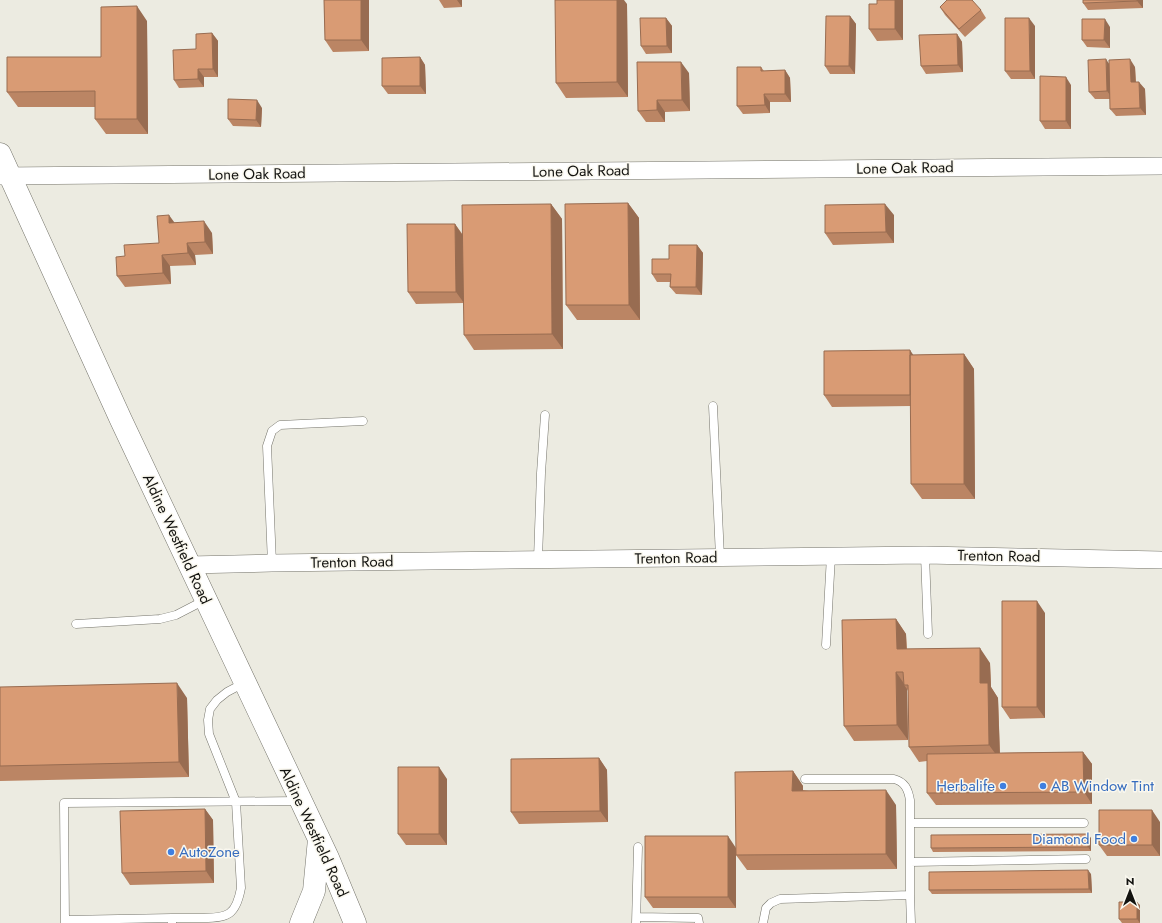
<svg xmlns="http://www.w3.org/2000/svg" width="1162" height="923" font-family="Jost,sans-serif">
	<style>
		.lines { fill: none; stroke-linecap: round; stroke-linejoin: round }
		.service-casing { stroke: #75746b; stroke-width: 9 }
		.minor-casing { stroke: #75746b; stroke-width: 18 }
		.secondary-casing { stroke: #75746b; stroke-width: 23 }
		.service { stroke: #fff; stroke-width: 8 }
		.minor { stroke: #fff; stroke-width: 17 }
		.secondary { stroke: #fff; stroke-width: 22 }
		.wall { fill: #bb8564 }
		.shaded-wall { fill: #986c51 }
		.building { fill: #d99b74; stroke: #986c51 }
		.shop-dot { fill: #3f7fe0; stroke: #faf8ef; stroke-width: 1.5 }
		.labels { text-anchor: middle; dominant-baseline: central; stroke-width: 3; stroke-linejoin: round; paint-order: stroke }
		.street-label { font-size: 15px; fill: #131310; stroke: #faf8ef }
		.shop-label { font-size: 15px; fill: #366cbe; stroke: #faf8ef; text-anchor: end }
	</style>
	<rect width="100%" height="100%" fill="#ecebe1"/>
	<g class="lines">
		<defs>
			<path id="service" d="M713,406L720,557
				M925,555L928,634
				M538,559L541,473L545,415
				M272,563L267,446L272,431L280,425L363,421
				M76,624L160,619L176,615L205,600
				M826,645L831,556
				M805,779H894C905,782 908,789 910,800V895
				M910,823H1084
				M910,862L1086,859
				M637,917L698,918L699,923
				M65,920L172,918
				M65,923L64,803L298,801
				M172,923V918C182,918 193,918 203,918C228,918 236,915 241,888L236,802L209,734L208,720L210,709L217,700L227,692L244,683
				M636,923L638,847
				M763,923L766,908L771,903L780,899L910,895L911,923"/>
			<path id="minor" d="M0,176L1162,166
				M189,565L272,563L925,555L1162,560"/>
			<path id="secondary" d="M0,154L121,420L328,858L355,923
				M301,923L314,891L319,839"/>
		</defs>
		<use href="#service" class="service-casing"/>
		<use href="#minor" class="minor-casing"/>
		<use href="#secondary" class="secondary-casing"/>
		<use href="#service" class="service"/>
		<use href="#minor" class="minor"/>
		<use href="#secondary" class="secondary"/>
	</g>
	<path class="wall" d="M324,0H369V51L333,52L325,40Z
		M439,0H462V7L444,8Z
		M877,0H903V40L877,41L869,29L877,4Z
		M1143,0V8L1088,10L1083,3Z
		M627,4L628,97L566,98L556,83Z
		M940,7L981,10L986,18L965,37L945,15Z
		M850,16L856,24L855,74H830L825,66Z
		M666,18L672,26V53L646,54L641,46Z
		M147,21L148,134H106L95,119V107H18L7,92L101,57Z
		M1035,26V79H1011L1005,71Z
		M1110,27V48L1087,47L1082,40Z
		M212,33L218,41V77H204V87L179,88L174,80L196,49Z
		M957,34L962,42L963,72L926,74L921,66Z
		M420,57L425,65L426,94H388L382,86Z
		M1109,63L1135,67L1136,82L1145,89L1146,115L1116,116L1110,109V99H1095L1089,92Z
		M761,67L764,71L785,70L790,78L791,102H770V113L743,114L737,106Z
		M689,73L690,111L665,112V122H646L638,111Z
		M1071,85V129H1045L1040,121Z
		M262,108L261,127L233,126L228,119Z
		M628,203L639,218L640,320H577L566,305Z
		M551,204L562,219L563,349L474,350L464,335V303L416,304L408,292L455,224L463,235Z
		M894,215V243L833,245L825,233Z
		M175,223L212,233L213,254L195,255L196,265L170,266L171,284L125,287L117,276L159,243Z
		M697,245L703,253L702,295L676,294L670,287V282H657L652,274Z
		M964,354L974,369L975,499H922L911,484V406L832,407L824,395L913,355Z
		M1045,613V718L1010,719L1002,707Z
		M896,619L906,634L907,649L990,663L991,687L998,698L1000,753L1083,752L1092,764V804L936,805L927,793V761L919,762L909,747L908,691L907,689L908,740L854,741L844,726Z
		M0,687L187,698L189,777L0,781Z
		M599,758L607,770L608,822L519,824L511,812Z
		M793,771L803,786V790L896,805L897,869L747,870L736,855Z
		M447,779V845H406L398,834Z
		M205,809L213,820L214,883L130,885L122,873Z
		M1160,822V856H1107L1099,845Z
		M1091,838V851L933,852L931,848Z
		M736,848V908H653L645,897Z
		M1091,874L1092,893L932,894L929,890Z
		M1140,905V923H1122L1119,919Z"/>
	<path class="shaded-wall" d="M361,0H369V51L361,40Z
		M457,0H462V7Z
		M617,0H624L627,4L628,97L617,82Z
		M895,0H903V40L895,29Z
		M1137,0H1143V8L1137,1Z
		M137,6L147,21L148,134L137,119Z
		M850,16L856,24L855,74L849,66Z
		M666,18L672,26V53L667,46Z
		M1029,18L1035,26V79L1030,71Z
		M1105,19L1110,27V48L1104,40Z
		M212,33L218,41V77L213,69Z
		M957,34L962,42L963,72L958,65Z
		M420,57L425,65L426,94L420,86Z
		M1106,59L1111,67L1113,99L1107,91Z
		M1130,59L1135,67L1136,90L1131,82Z
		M681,62L689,73L690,111L682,100Z
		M198,69L204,77V87L198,79Z
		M785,70L790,78L791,102L785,94Z
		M1066,77L1071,85V129L1066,121Z
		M1139,82L1145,89L1146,115L1140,108Z
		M764,94L770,102V113L765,105Z
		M257,100L262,108L261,127L256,120Z
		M657,100L665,112V122L657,110Z
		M628,203L639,218L640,320L629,305Z
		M551,204L562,219L563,349L552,334Z
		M885,204L894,215V243L886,232Z
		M169,215L177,226L169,223Z
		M204,221L212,233L213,254L205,242Z
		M455,224L463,236L464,303L456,292Z
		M187,243L195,255L196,265L188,253Z
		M697,245L703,253L702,295L696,287Z
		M162,255L170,266L171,284L163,273Z
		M910,350L918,362V406L910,395Z
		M964,354L974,369L975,499L964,484Z
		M1037,601L1045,613V718L1037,707Z
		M896,619L906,634L907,665L897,649Z
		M980,648L990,663L991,687L998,698L1000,760L989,745L980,683Z
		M896,672L905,685H904L907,689L908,740L897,725Z
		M177,683L187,698L189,777L179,762Z
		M1083,752L1092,764V804L1084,792Z
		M599,758L607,770L608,822L600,811Z
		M439,767L447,779V845L439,834Z
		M793,771L803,786V806L792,791Z
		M886,790L896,805L897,869L886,854Z
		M205,809L213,820L214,883L206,871Z
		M1152,810L1160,822V856L1152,845Z
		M1088,834L1091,838V851L1088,847Z
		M728,836L736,848V908L728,897Z
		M1088,870L1091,874L1092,893L1089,889Z
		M1137,902L1140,905V923L1137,919Z"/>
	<path class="building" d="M324,0H361V40H325Z
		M555,0H617V82L556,83Z
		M877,0H895V29H869V4H877Z
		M947,0H972L981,10L959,29L940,7Z
		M1083,0H1137V1L1083,3Z
		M137,6V119H95V91L7,92V57H101V7Z
		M826,16H850L849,66H825Z
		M640,18H666L667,46H641Z
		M1005,18H1029L1030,71H1005Z
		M1082,19H1105L1104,40H1082Z
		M212,33L213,69H198V79L174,80L173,50L196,49V34Z
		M957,34L958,65L921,66L919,35Z
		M420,57V86H382V58Z
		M1106,59L1107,91L1089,92L1088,60Z
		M1130,59L1131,82H1139L1140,108L1110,109L1109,60Z
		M637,62H681L682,100H657V110L638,111Z
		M737,67H761V71L785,70V94H764L765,105L737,106Z
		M1040,76L1066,77V121H1040Z
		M228,99L257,100L256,120L228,119Z
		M628,203L629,305H566L565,204Z
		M551,204L552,334L464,335L462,205Z
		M885,204L886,232L825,233V205Z
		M169,215V223L204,221L205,242L187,243L188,253L162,255L163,273L117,276L116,257L125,256L124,245L159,243L157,216Z
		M407,224H455L456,292H408Z
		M669,245H697L696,287H670L671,274H652V259H669Z
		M910,350V395H824V351Z
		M964,354V484H911L910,355Z
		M1002,601H1037V707H1002Z
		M896,619L897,649L980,648V683H988L989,745L909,747L908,685H904L903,672H896L897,725L844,726L842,620Z
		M177,683L179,762L0,766V687Z
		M1083,752L1084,792L927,793V754Z
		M599,758L600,811L511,812V759Z
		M398,767H439V834H398Z
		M793,771L792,791L886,790V854L736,855L735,772Z
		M205,809L206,871L122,873L120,811Z
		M1099,810H1152V845H1099Z
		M1088,834V847L931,848V835Z
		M645,836H728V897H645Z
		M1088,870L1089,889L929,890V872Z
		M1119,902H1137V919H1119Z"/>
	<g class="shop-dot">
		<circle cx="1003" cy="786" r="4"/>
		<circle cx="1043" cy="786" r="4"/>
		<circle cx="1134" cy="839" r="4"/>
		<circle cx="171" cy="852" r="4"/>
	</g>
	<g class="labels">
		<g class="street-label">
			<text transform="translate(905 168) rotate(-1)">Lone Oak Road</text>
			<text transform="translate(581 171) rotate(-1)">Lone Oak Road</text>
			<text transform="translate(257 174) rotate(-1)">Lone Oak Road</text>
			<text transform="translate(177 539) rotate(65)">Aldine Westfield Road</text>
			<text transform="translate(999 556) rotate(1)">Trenton Road</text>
			<text transform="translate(676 558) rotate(-1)">Trenton Road</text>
			<text transform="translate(352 562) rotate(-1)">Trenton Road</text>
			<text transform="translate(314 832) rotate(65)">Aldine Westfield Road</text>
		</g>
		<g class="shop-label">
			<text x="995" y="786">Herbalife</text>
			<text x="1051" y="786" text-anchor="start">AB Window Tint</text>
			<text x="1126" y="839">Diamond Food</text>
			<text x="179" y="852" text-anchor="start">AutoZone</text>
		</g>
	</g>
	<g transform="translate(1130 891)" stroke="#faf8ef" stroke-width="3" paint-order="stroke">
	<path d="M0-3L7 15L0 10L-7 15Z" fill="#131310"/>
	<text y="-6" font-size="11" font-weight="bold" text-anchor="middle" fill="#131310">N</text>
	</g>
</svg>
